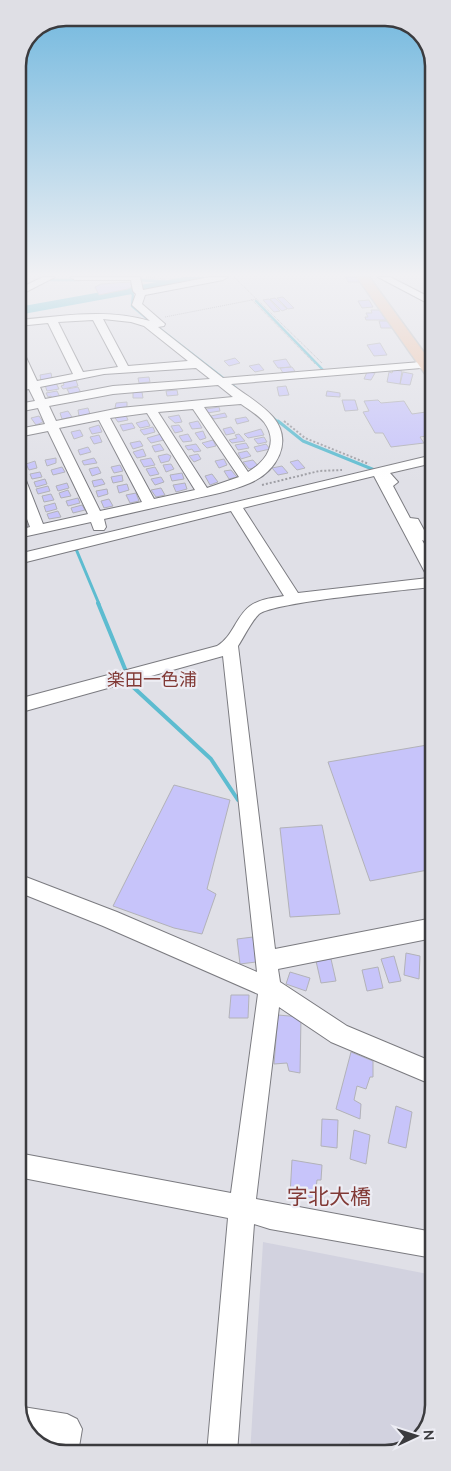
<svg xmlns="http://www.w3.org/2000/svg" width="451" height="1471" font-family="'Nunito Sans','Noto Sans JP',sans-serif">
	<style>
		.built { fill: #d2d2df }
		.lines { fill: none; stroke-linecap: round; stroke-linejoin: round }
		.stream-far2 { stroke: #5dbcd0; stroke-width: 2.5 }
		.stream-far1 { stroke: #5dbcd0; stroke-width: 3 }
		.stream { stroke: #5dbcd0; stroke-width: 4 }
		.river { fill: #5dbcd0; fill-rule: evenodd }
		.building { fill: #c7c4fa; stroke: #b2b2b8 }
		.minor-casing { stroke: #7b7b80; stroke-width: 2 }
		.major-casing { stroke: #c0c0c1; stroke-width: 3 }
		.path-far1 { stroke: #9e9ea4; stroke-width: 1; stroke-dasharray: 1 1; stroke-linecap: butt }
		.path { stroke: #9e9ea4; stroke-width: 2; stroke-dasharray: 2 2; stroke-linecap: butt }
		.minor { fill: #fff; fill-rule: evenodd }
		.major { fill: #edc4ac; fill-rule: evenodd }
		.labels { text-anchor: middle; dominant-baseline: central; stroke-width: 4.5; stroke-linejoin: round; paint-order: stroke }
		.quarter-label { font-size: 18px; fill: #813935; stroke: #ededf4 }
		.near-quarter-label { font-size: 21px; fill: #813935; stroke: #ededf4 }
		.rim { fill: none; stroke: #3b3b3e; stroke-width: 2.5 }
	</style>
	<rect width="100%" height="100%" fill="#e0e0e7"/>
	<path class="built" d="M263,1242L433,1275V1405L422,1437L395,1453H250Z"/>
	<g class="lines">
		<path class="stream-far2" d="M49,277L51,280H80
			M137,280L172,282
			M130,290L133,295L132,306L150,321
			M256,301L325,372
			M155,325L236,388
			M271,416L279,423"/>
		<path class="stream-far1" d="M278,421L303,441L377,471
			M76,549L99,604"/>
		<path class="stream" d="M98,603L132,686L211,759L238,800"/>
		<path class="river" d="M185,277H209L203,281L18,315V307Z"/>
	</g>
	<path class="building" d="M346,277H356L360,282H348Z
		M130,282L132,287L128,289L99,295L95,287L101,284Z
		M283,297L294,308L288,309L277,298Z
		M275,298L287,309L282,311L270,299Z
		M269,299L280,311L274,312L263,300Z
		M369,300L373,307L362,308L358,301Z
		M371,310H380L386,320H366L365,317H368L366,313H372Z
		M379,321H392L393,328H381Z
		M380,343L387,355L374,356L367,345Z
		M235,358L240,363L229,366L224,361Z
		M286,359L291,367L278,368L273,361Z
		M259,364L264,370L255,372L249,366Z
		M292,367L295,371L283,373L280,368Z
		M393,370L402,371L400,384L387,382L389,372L392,373Z
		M367,372L375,373L371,380L364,379Z
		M403,372L413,374L410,385L400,384Z
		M51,373L52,378L41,381L40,375Z
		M149,377L150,382L139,383L138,378Z
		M76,380L78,386L63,389L61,386L64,385L63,382Z
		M56,383L59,389L47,391L45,385Z
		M286,386L289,395L279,396L277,387Z
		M78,387L81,393L70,395L67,389Z
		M177,390L178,395L167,396L166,391Z
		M57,391L60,397L52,399L51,396L48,397L46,393Z
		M327,391L340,393V397L326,396Z
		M133,392H142L143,398H133Z
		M342,400H355L358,410L345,411Z
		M378,400L381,403L404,401L412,414L433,411V435L420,437L424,443L391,447L383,433H375L363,412L369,411L364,401Z
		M127,402V407L115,408L116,403Z
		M219,407L220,411L207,413L206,409Z
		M88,408L90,414L79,416L78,410Z
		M68,411L72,417L62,419L60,413Z
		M125,413L128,420L118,422L113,415Z
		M225,413L227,417L214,419L211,416Z
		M179,415L182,422L175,423L168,417Z
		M39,416L43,422L36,425L31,418Z
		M246,417L249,421L237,424L235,419Z
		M147,420L150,426L140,428L136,423Z
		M198,421L202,428L192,429L189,423Z
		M132,423L135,428L123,431L120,425Z
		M99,425L102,432L92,434L89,428Z
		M179,425L183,431L175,433L171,426Z
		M153,427L155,432L144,435L140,430Z
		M231,427L235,433L226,435L223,429Z
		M261,429L264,435L248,438L244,434Z
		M80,430L83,436L74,439L71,432Z
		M203,431L206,438L200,440L195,433Z
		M161,434L164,440L151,443L147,438Z
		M188,434L192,441L183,442L179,436Z
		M239,434L245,441L232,443L229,440L237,438L235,435Z
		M99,435L102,442L94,444L90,437Z
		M264,437L267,442L258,444L254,439Z
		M213,440L216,446L207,448L202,443Z
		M140,441L143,446L133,449L130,443Z
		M246,443L249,448L238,450L235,445Z
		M160,444L164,450L155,452L152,446Z
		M196,444L201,451L194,452L192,449L188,450L185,446Z
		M266,444L270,449L257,452L254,447Z
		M88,447L91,452L80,455L78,450Z
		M143,449L146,456L137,458L133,452Z
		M247,451L251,456L241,459L238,453Z
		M167,454L171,456L169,461L161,463L158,456Z
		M198,454L201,459L194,462L189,456Z
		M56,458V463L47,466L45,460Z
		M94,458L97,463L84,465L82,461Z
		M151,458L155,465L144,467L140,460Z
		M224,459L227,465L219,468L215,461Z
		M253,460L259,467L249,469L243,462Z
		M298,460L305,468L297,470L290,462Z
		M35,461L37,468L29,470L26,464Z
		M171,464L174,469L166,472L163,465Z
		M120,465L123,471L114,473L111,467Z
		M282,466L288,473L278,475L272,468Z
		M62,467L65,472L53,475L51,470Z
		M98,467L101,473L92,476L89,469Z
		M155,467L159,474L150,476L146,469Z
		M231,470L237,477L229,479L224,471Z
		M40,472L42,477L32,479L30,474Z
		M182,473L184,479L172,481L170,475Z
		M212,474L218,482L210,485L205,476Z
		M122,475L123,481L113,483L111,477Z
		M161,477L164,482L155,485L151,479Z
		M45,479L47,484L36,487L34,482Z
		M102,479L105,484L94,487L92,481Z
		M67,483L69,488L58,491L56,486Z
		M185,483L187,489L176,492L173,485Z
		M127,484L129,490L119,493L117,486Z
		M48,486L50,491L38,494L36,489Z
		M161,488L165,495L156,497L151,490Z
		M107,489L108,494L98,497L96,491Z
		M68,490L71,496L61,498L59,493Z
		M136,493L139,501L130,503L126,495Z
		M51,494L54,500L44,502L42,496Z
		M78,498L80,503L68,506L66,501Z
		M109,499L113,506L104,508L101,501Z
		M55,503L57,509L46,512L44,506Z
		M82,505L85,510L73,513L71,508Z
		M58,511L61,517L49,519L47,514Z
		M26,520L28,526L18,530V521Z
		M433,744V813H431L433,819V869L370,881L328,762Z
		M174,785L230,800L207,889L216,894L202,934L174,928L113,906Z
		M322,825L340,914L290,917L280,828Z
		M253,937L256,962L240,964L237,939Z
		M406,953L420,956L419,979L404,975Z
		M394,956L401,981L389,983L381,959Z
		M331,959L336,981L321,983L316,961Z
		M378,967L383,988L367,991L362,970Z
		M290,972L310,978L306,991L286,984Z
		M231,995H249L248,1018H229Z
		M278,1015L301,1017L300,1073L289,1071L287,1063L274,1064Z
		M351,1052L373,1061V1077H370L366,1089L357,1086L354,1100L361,1104L360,1119L336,1109Z
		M396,1106L412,1112L406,1148L388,1143Z
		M322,1119L338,1120L337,1148L321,1146Z
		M354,1130L370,1135L366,1164L350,1159Z
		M292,1160L322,1165L321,1180H317L315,1198L290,1195Z
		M349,1444L367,1453H347Z"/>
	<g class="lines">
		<defs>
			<path id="minor" d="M43,277H55L18,296V289Z
				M70,277H140L143,290L210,277H228L223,280L145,295L142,304L165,324L164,326L158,327L223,378L433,361V367L231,384C244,394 262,404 273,417C294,442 276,472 250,483C230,492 209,495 189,500C160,506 132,513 104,519L106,527L104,530H94L91,522L18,538V530L30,527L18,495V474L25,478L43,524L88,514L48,431L18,437V429L45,424L38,408L18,412V404L35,401L29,389L18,391V385L26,383L18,365V350L24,353L37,381L73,374L48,323L18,326V320C63,316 106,308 150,321L132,305L136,294L133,291L131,280H75ZM103,319L131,322L144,326L188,361L128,366ZM93,320L118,367L83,372L58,322ZM196,368L210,379L113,386L45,399L40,387L104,374ZM218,385L233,397L120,408L56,421L49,406L113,394ZM241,404C248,409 258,415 264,422C279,442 267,461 248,472L204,407ZM193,409L239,477L207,488L158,412ZM147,413L195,490L154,499L110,418ZM99,420L142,502L100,511L59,428Z
				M378,277H390L433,299V306Z
				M433,455V463L390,473L398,482L393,486L410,518L418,519L424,530L433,534V545L422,540L433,560V587C405,590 274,602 259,614C251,622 244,637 238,646L275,949L433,918V938L278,969L280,982L347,1026L433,1062V1085L331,1042L279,1007L256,1199L433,1232V1258L270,1229L254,1224L237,1453H207L228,1218L18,1177V1153L231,1193L258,994L103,926L18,892V874L117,912L257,972L223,656L18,713V699L217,646C233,637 236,616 250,606C260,599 272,598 284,596L231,511L18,564V554ZM374,476L428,578L298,593L243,508Z
				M23,1407L67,1414L77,1419L82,1429L78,1453H60L49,1448L50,1441L32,1438L18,1415V1409Z"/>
			<path id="major" d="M357,277H369L433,365V379L428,378Z"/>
		</defs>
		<use href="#minor" class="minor-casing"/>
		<use href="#major" class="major-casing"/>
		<path class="path-far1" d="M146,277L165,279
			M234,277L322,363
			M251,299L315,364
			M165,317L257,299
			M284,421L286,423"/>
		<path class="path" d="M284,421L305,438L369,464
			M262,485L319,471L342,470"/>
		<use href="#minor" class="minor"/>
		<use href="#major" class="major"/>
	</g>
	<linearGradient id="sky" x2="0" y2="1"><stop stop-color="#70b7de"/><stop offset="0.57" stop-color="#f1f1f4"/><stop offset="1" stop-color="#f1f1f4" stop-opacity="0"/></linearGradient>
	<rect width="451" height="482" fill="url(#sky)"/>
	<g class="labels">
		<g class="quarter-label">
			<text x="152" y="680">楽田一色浦</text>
		</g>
		<g class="near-quarter-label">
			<text x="329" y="1197">字北大橋</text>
		</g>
	</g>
	<path d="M0 0H451V1471H0ZM66 26H385A40 40 0 0 1 425 66V1405A40 40 0 0 1 385 1445H66A40 40 0 0 1 26 1405V66A40 40 0 0 1 66 26Z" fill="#dfdfe5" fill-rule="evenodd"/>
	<path class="rim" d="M66 26H385A40 40 0 0 1 425 66V1405A40 40 0 0 1 385 1445H66A40 40 0 0 1 26 1405V66A40 40 0 0 1 66 26Z"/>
	<g transform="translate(416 1436) rotate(86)" stroke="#ededf4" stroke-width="4" paint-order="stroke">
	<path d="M0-4L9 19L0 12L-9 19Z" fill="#3b3b3e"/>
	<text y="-8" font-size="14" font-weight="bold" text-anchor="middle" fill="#3b3b3e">N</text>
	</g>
</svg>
